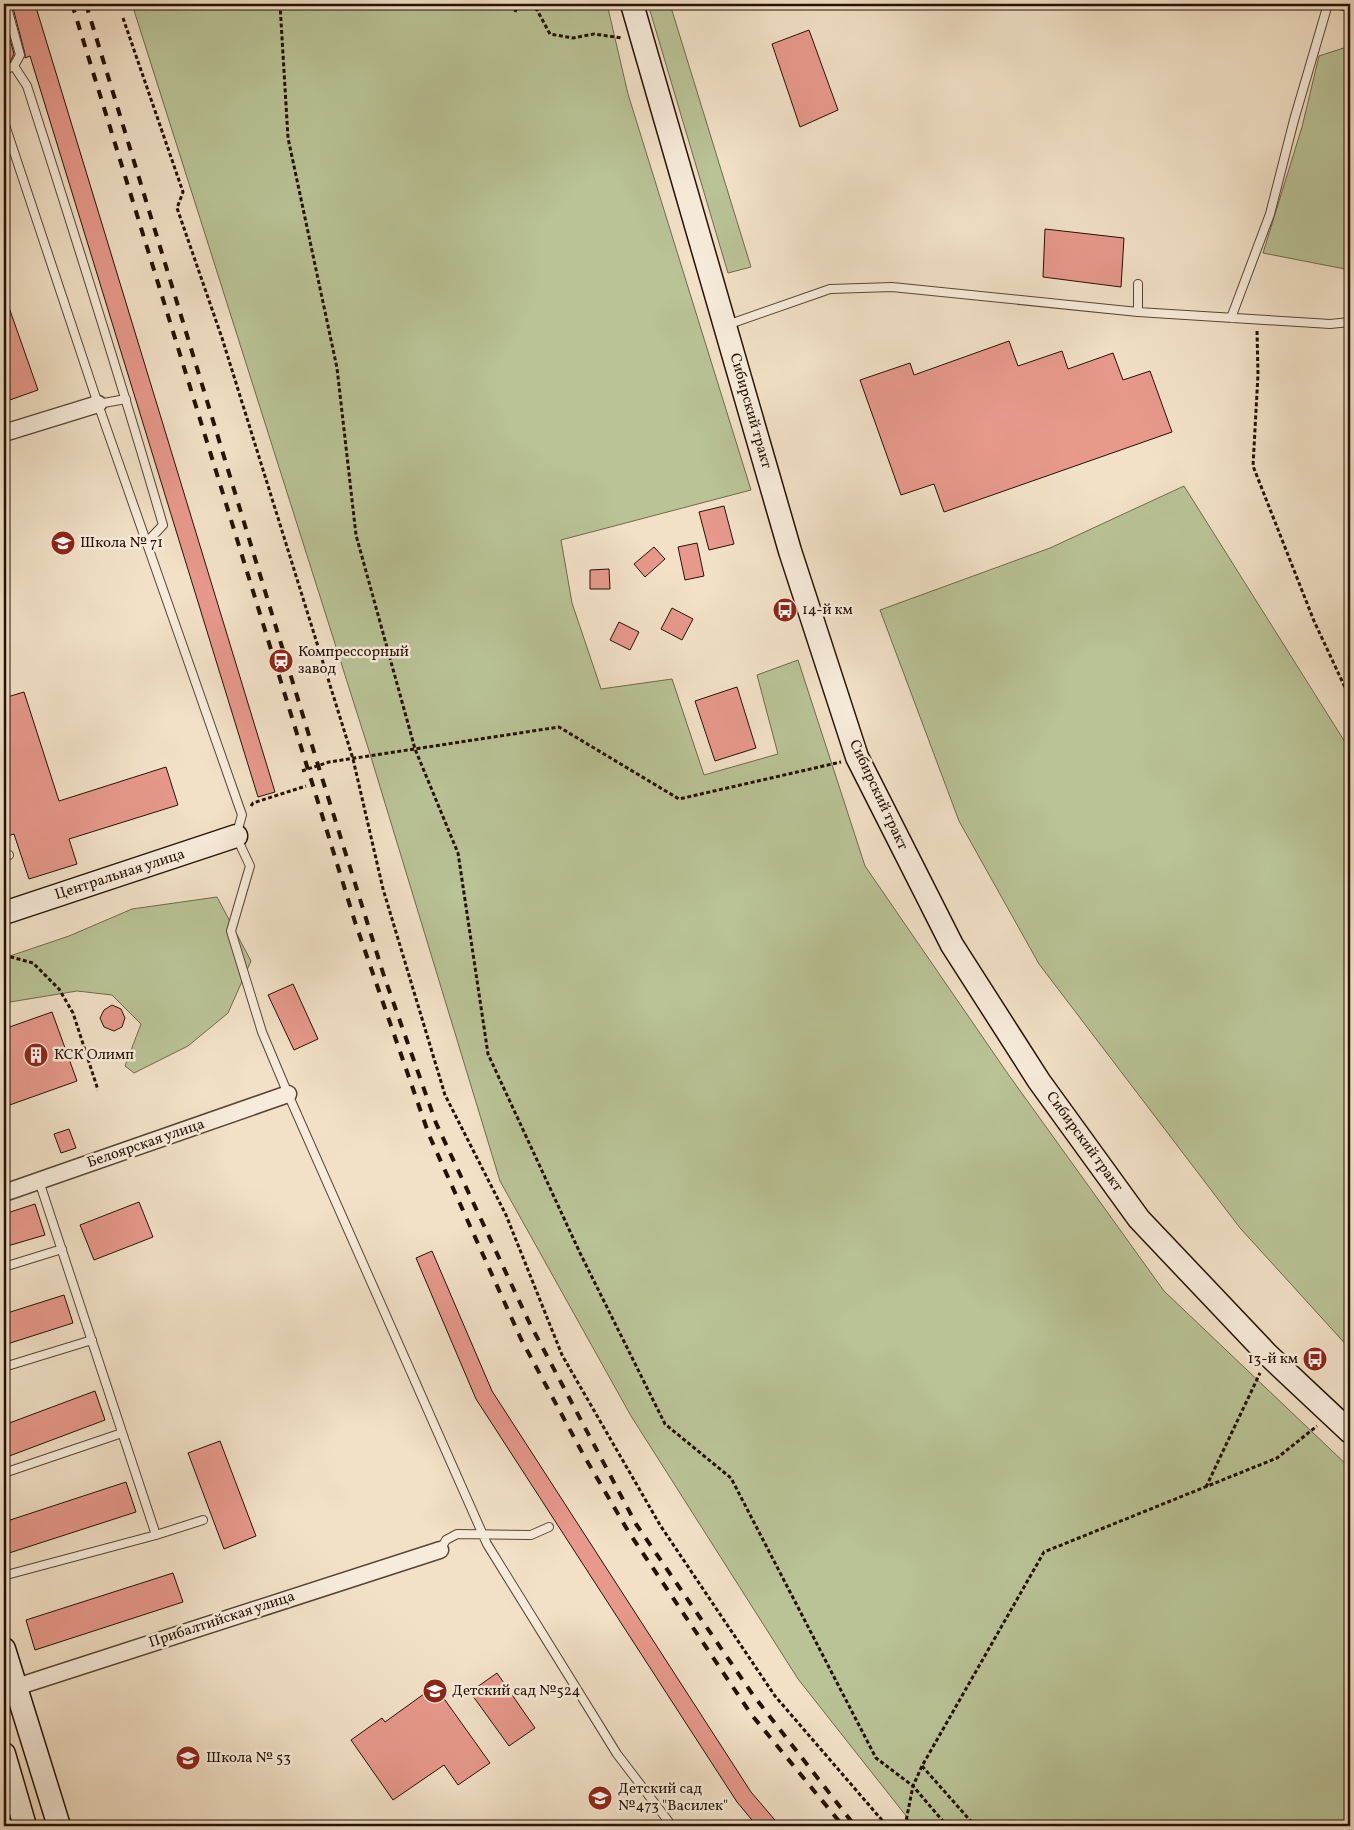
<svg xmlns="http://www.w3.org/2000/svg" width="1354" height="1830" font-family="Vollkorn,serif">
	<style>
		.green { fill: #b9c396; stroke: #6f6a4d }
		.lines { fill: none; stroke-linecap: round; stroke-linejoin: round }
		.stream { stroke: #6d7872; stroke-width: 5 }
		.building { fill: #e7998c; stroke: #251104 }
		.lane-casing { stroke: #584535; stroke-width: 10 }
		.street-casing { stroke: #584535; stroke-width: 19 }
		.secondary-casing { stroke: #251104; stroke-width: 25 }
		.path { stroke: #251104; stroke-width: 3; stroke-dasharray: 4 2.5; stroke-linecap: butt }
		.lane { stroke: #f7ecdb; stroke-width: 8 }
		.street { stroke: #f7ecdb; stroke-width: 16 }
		.secondary { stroke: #f7ecdb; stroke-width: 22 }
		.rail { stroke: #251104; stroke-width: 4; stroke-dasharray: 9 9; stroke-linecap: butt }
		.labels { text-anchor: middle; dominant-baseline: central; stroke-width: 5; stroke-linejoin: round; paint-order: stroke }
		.street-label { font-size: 15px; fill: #251104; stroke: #f7ecdb }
		.poi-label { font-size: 15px; fill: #251104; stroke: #f7ecdb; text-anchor: start }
	</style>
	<rect width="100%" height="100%" fill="#f2e1c7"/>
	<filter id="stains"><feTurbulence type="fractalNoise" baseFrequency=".004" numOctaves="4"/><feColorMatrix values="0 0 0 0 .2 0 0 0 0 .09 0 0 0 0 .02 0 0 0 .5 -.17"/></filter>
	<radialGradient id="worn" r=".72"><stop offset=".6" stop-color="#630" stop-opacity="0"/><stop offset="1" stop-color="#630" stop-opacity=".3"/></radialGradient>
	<path class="green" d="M132,4H607L628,94L751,490L561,540L572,603L601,689L672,679L704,775L778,754L757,675L798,660L865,866L1008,1074L1164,1291L1350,1468V1826H914L798,1679L631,1416L500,1181L371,757Z
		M648,4H670L751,267L728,273Z
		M1350,46V270L1263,253L1302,127L1319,56Z
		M1184,486L1350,750V1349L1240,1228L1039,964L959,821L880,610L1050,548Z
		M217,897L251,961L228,1013L188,1046L134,1073L125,1066L141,1024L112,995L77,991L4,1003V958L69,936L132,909Z"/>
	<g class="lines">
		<path class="stream" d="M1341,8L1350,10"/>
	</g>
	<path class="building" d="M12,4H35L275,792L258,797L30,56L25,58V54Z
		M4,17L14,54L10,62L4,64Z
		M809,30L838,110L800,127L772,44Z
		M1045,229L1124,238L1121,287L1043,277Z
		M4,299H6L38,390L4,402Z
		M1009,341L1018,366L1062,351L1068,369L1113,353L1123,380L1150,371L1172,432L944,512L934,484L901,495L860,380L910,363L914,375Z
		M724,506L734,544L709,550L699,512Z
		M697,543L704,576L685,580L678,547Z
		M654,547L665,559L645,577L634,564Z
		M609,569L610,589H590V570Z
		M672,608L693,619L682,640L661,629Z
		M619,622L639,632L630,650L610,640Z
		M737,687L756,748L715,761L695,701Z
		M24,692L59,801L166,767L178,805L69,839L77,864L29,879L14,834L4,837V698Z
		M293,984L318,1039L294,1050L268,995Z
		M112,1005L121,1009L125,1018L122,1027L114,1031L104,1027L100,1018L104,1010Z
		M52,1012L77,1081L4,1107V1029Z
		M69,1129L76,1148L61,1153L54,1134Z
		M139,1202L153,1237L94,1260L80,1225Z
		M35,1204L45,1235L4,1247V1214Z
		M432,1251L492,1391L751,1792L780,1826H757L737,1802L476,1399L416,1258Z
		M64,1295L73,1323L4,1345V1314Z
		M95,1391L105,1420L4,1458V1425Z
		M220,1441L256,1536L224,1549L188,1453Z
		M126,1482L136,1512L6,1554L4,1547V1522Z
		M173,1573L183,1602L35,1650L26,1620Z
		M497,1673L535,1728L509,1746L470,1692Z
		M435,1686L490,1763L458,1785L444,1765L393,1800L351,1740L382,1718L385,1722Z"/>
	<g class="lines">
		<defs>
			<path id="lane" d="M6,4L20,55L14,66L27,86C74,232 120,378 163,525L147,542
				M4,70L14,66
				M4,122L98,404L242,815L236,836L250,866L231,931L262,1032L288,1094L487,1544L617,1754L672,1826
				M1138,284V312
				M1231,318L1270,214L1294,120L1328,4
				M727,325L830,289L892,287L1138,312L1330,324L1350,322
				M98,404L126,399
				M4,856L9,855
				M39,1181L156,1535L203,1520
				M4,1267L62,1249
				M4,1367L92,1340
				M4,1473L122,1433
				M440,1550L446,1540L457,1534L531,1535L549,1527
				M10,1574L156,1535"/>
			<path id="street" d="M4,433L98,404
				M4,1193L288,1094
				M4,1691L440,1550"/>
			<path id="secondary" d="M632,4L790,551L857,757L952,945L1039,1081L1139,1219L1267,1354L1350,1432
				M4,913L236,836
				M4,1649L59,1826
				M4,1754L25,1826"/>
		</defs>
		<use href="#lane" class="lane-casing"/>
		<use href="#street" class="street-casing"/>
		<use href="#secondary" class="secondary-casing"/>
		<path class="path" d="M280,4L288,138L337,368L356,535L415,749L458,853L488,1054L580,1253L665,1424L731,1478L876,1758L913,1786L947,1826
			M530,4L537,10L550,34L573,38L594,34L622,38
			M515,12L518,4
			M123,18L183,192L177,208L222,338L353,759L383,889L445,1095L506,1215L562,1355L660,1525L775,1696L887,1826
			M1257,331L1258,374L1253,466L1314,621L1350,698
			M302,771L329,762L559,727L679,799L841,762
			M251,806L253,803L306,786
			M4,955L33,963L59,989L73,1013L98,1090
			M1206,1487L1260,1373
			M922,1766L975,1826
			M905,1826L913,1786L922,1766L1044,1552L1277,1458L1317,1426"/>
		<use href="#lane" class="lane"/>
		<use href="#street" class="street"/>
		<use href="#secondary" class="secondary"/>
		<path class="rail" d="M72,4L355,922L429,1135L521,1339L583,1454L628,1531L751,1714L843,1826
			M86,4L318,765L384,976L436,1123L529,1322L636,1524L753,1695L855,1826"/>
	</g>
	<defs>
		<symbol id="school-disc" viewBox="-11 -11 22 22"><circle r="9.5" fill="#8f2418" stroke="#f7ecdb"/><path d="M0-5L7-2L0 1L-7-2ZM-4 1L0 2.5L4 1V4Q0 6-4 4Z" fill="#fff"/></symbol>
		<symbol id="bus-disc" viewBox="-11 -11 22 22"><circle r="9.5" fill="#8f2418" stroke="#f7ecdb"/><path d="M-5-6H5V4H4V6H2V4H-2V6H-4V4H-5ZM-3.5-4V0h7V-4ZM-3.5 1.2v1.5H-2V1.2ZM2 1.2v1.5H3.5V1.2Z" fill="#fff"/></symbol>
		<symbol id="station-disc" viewBox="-11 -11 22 22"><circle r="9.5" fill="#8f2418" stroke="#f7ecdb"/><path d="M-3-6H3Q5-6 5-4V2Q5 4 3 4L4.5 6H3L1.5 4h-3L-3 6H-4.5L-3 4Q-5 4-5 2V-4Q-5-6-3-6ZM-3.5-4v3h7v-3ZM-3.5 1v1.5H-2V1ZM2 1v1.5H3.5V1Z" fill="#fff"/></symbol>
		<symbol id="building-disc" viewBox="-11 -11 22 22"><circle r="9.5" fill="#8f2418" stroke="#f7ecdb"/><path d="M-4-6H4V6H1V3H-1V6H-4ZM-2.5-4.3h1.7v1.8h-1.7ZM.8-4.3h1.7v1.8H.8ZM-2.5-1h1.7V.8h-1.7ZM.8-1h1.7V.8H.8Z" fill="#fff"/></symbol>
	</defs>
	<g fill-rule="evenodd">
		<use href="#school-disc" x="49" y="529" width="28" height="28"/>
		<use href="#bus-disc" x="771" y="596" width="28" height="28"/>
		<use href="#station-disc" x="267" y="647" width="28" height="28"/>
		<use href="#building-disc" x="22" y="1041" width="28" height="28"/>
		<use href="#bus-disc" x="1301" y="1345" width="28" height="28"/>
		<use href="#school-disc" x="421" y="1677" width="28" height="28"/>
		<use href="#school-disc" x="174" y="1744" width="28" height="28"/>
		<use href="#school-disc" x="586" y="1784" width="28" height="28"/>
	</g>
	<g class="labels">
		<g class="street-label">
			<text transform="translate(750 411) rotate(74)">Сибирский тракт</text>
			<text transform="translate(878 795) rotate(65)">Сибирский тракт</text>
			<text transform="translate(120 875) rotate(-18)">Центральная улица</text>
			<text transform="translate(1084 1142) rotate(54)">Сибирский тракт</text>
			<text transform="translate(146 1144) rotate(-19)">Белоярская улица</text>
			<text transform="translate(222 1620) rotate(-18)">Прибалтийская улица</text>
		</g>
		<g class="poi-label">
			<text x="80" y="543">Школа № 71</text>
			<text x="802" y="610">14-й км</text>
			<text x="298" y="652">Компрессорный<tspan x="298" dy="17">завод</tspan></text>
			<text x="54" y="1055">КСК Олимп</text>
			<text x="1298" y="1359" text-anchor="end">13-й км</text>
			<text x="452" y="1691">Детский сад №524</text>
			<text x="206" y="1758">Школа № 53</text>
			<text x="618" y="1789">Детский сад<tspan x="618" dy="17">№473 "Василек"</tspan></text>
		</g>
	</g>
	<rect width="1354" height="1830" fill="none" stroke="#f2e1c7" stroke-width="20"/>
	<rect x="5" y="5" width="1344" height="1820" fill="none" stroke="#251104" stroke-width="2.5"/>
	<rect x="10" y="10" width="1334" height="1810" fill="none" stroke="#251104"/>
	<rect width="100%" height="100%" filter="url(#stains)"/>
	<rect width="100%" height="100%" fill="url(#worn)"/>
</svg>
